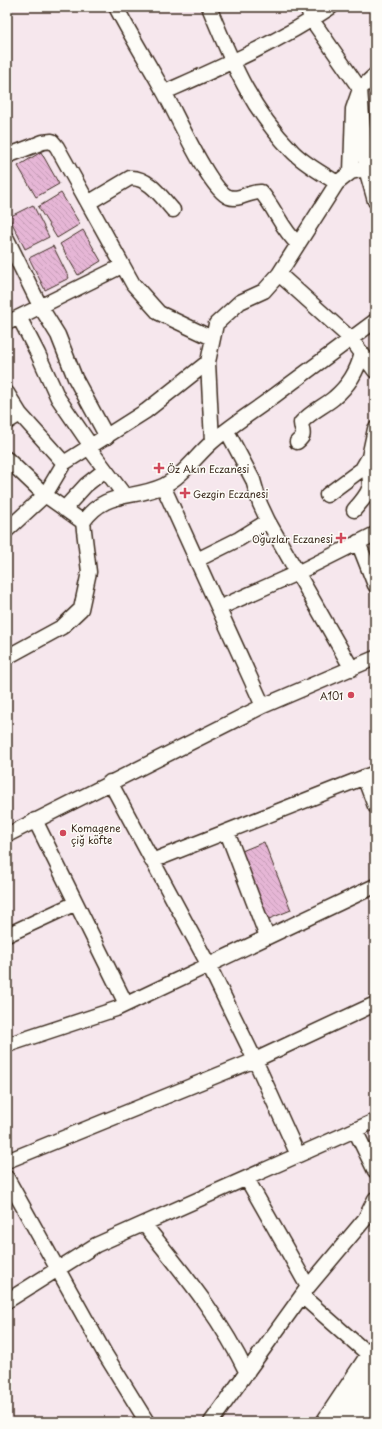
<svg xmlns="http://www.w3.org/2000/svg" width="382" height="1429" font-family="'Playpen Sans',sans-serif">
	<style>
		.building { fill: url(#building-back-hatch); stroke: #3b2a1e }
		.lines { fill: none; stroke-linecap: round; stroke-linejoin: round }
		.minor-casing { stroke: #3b2a1e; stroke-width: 17 }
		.highway-casing { stroke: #3b2a1e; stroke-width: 23 }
		.minor { stroke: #fdfcf7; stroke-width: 14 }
		.highway { stroke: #fdfcf7; stroke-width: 20 }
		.poi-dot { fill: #d1495b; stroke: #fdfcf7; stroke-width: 1.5 }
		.labels { text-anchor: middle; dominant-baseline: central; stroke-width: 3; stroke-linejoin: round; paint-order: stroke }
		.poi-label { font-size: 10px; fill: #3b2a1e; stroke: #fdfcf7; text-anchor: start }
	</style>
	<defs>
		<pattern id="building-back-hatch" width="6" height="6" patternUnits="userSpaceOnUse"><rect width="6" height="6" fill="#e6b6d6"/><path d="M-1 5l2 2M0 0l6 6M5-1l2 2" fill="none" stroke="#c69db7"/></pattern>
	</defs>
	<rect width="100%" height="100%" fill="#f6e7ed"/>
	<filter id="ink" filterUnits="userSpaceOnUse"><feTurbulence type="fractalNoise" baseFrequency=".025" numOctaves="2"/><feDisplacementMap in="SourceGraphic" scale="8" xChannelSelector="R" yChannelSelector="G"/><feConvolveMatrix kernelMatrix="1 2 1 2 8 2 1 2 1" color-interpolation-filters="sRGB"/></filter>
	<g filter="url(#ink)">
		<path class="building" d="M41,152L59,184L36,197L18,166Z
			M61,193L80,224L57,238L38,207Z
			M33,205L49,237L25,249L9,217Z
			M83,230L101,261L78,275L60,244Z
			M53,246L69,278L45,290L29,258Z
			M264,842L291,910L264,921L237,853Z"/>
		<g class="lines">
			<defs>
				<path id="minor" d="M116,7C131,36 148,63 164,92C175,111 210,191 229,197C239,201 250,191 261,192C275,208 282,230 298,244
					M209,7C232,62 250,108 292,151C304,164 322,173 337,183
					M307,7L312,20L360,89L366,169L375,201
					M165,92C221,67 279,42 331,7
					M7,156L43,142L52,141L57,147L133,284L159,313L212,338
					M351,172L353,109L360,89L375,75
					M88,203L130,178C149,177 162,198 173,210
					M7,239L40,306L58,335L75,378L107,437
					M279,274L351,339L375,371
					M19,317L38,354L58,398L91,446
					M7,323L122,266
					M7,393L20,414L64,463
					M7,422L20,414
					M227,431L253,480L260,504L268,521L352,669
					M212,442L208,362L216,324L240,302L264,291L279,274L337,183L351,172L366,169
					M297,442C306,435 302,433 301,423C310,412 323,407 334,398C349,385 357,372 362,353
					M89,448L125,496
					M7,459L45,495L83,522
					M163,486L263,706
					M327,495L362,469L369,457L375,429
					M64,509L86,485L105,470
					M354,510C370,492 374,487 366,463
					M7,530L45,495L64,463L146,411L208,362
					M358,542L375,585
					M197,560L239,539L268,521
					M219,608L297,573L375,534
					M7,657L62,627L81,609L89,572L83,522C105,490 132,500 163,486C183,476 196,456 212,442C229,427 248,415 266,402C302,375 339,348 375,321
					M364,777L375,806
					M110,782L208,964L255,1060L298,1155
					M35,820L126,1004
					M227,832L267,937
					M7,835L263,706L375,658
					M152,861L375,773
					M7,935L76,903
					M7,1045L116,1009L375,886
					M355,1130L375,1171
					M7,1161L255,1060L375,1004
					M7,1178L105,1354L147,1422
					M247,1179L308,1287
					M144,1224C183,1273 219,1315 247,1373
					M302,1296L368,1354
					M7,1301L96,1245L375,1121
					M211,1422L308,1287L365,1219L375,1199
					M323,1422L375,1344"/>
				<path id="highway" d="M340,1422L375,1371
					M363,1422L375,1404"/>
			</defs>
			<use href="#minor" class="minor-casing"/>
			<use href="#highway" class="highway-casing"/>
			<use href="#minor" class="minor"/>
			<use href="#highway" class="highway"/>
		</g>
	</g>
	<g class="poi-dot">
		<path d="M157 462h4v4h4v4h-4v4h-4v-4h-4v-4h4z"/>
		<path d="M183 487h4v4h4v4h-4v4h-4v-4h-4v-4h4z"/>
		<path d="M339 532h4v4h4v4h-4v4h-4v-4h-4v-4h4z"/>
		<circle cx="351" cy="695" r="4"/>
		<circle cx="63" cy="833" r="4"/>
	</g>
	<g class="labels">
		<g class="poi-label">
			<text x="167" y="468">Öz Akın Eczanesi</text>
			<text x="193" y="493">Gezgin Eczanesi</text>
			<text x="333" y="538" text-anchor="end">Oğuzlar Eczanesi</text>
			<text x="343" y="695" text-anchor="end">A101</text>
			<text x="71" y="827">Komagene<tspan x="71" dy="12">çiğ köfte</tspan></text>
		</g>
	</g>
	<rect width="382" height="1429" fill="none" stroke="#fdfcf7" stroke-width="24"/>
	<rect x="12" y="12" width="358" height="1405" fill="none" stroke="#3b2a1e" stroke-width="1.5" filter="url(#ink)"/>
</svg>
